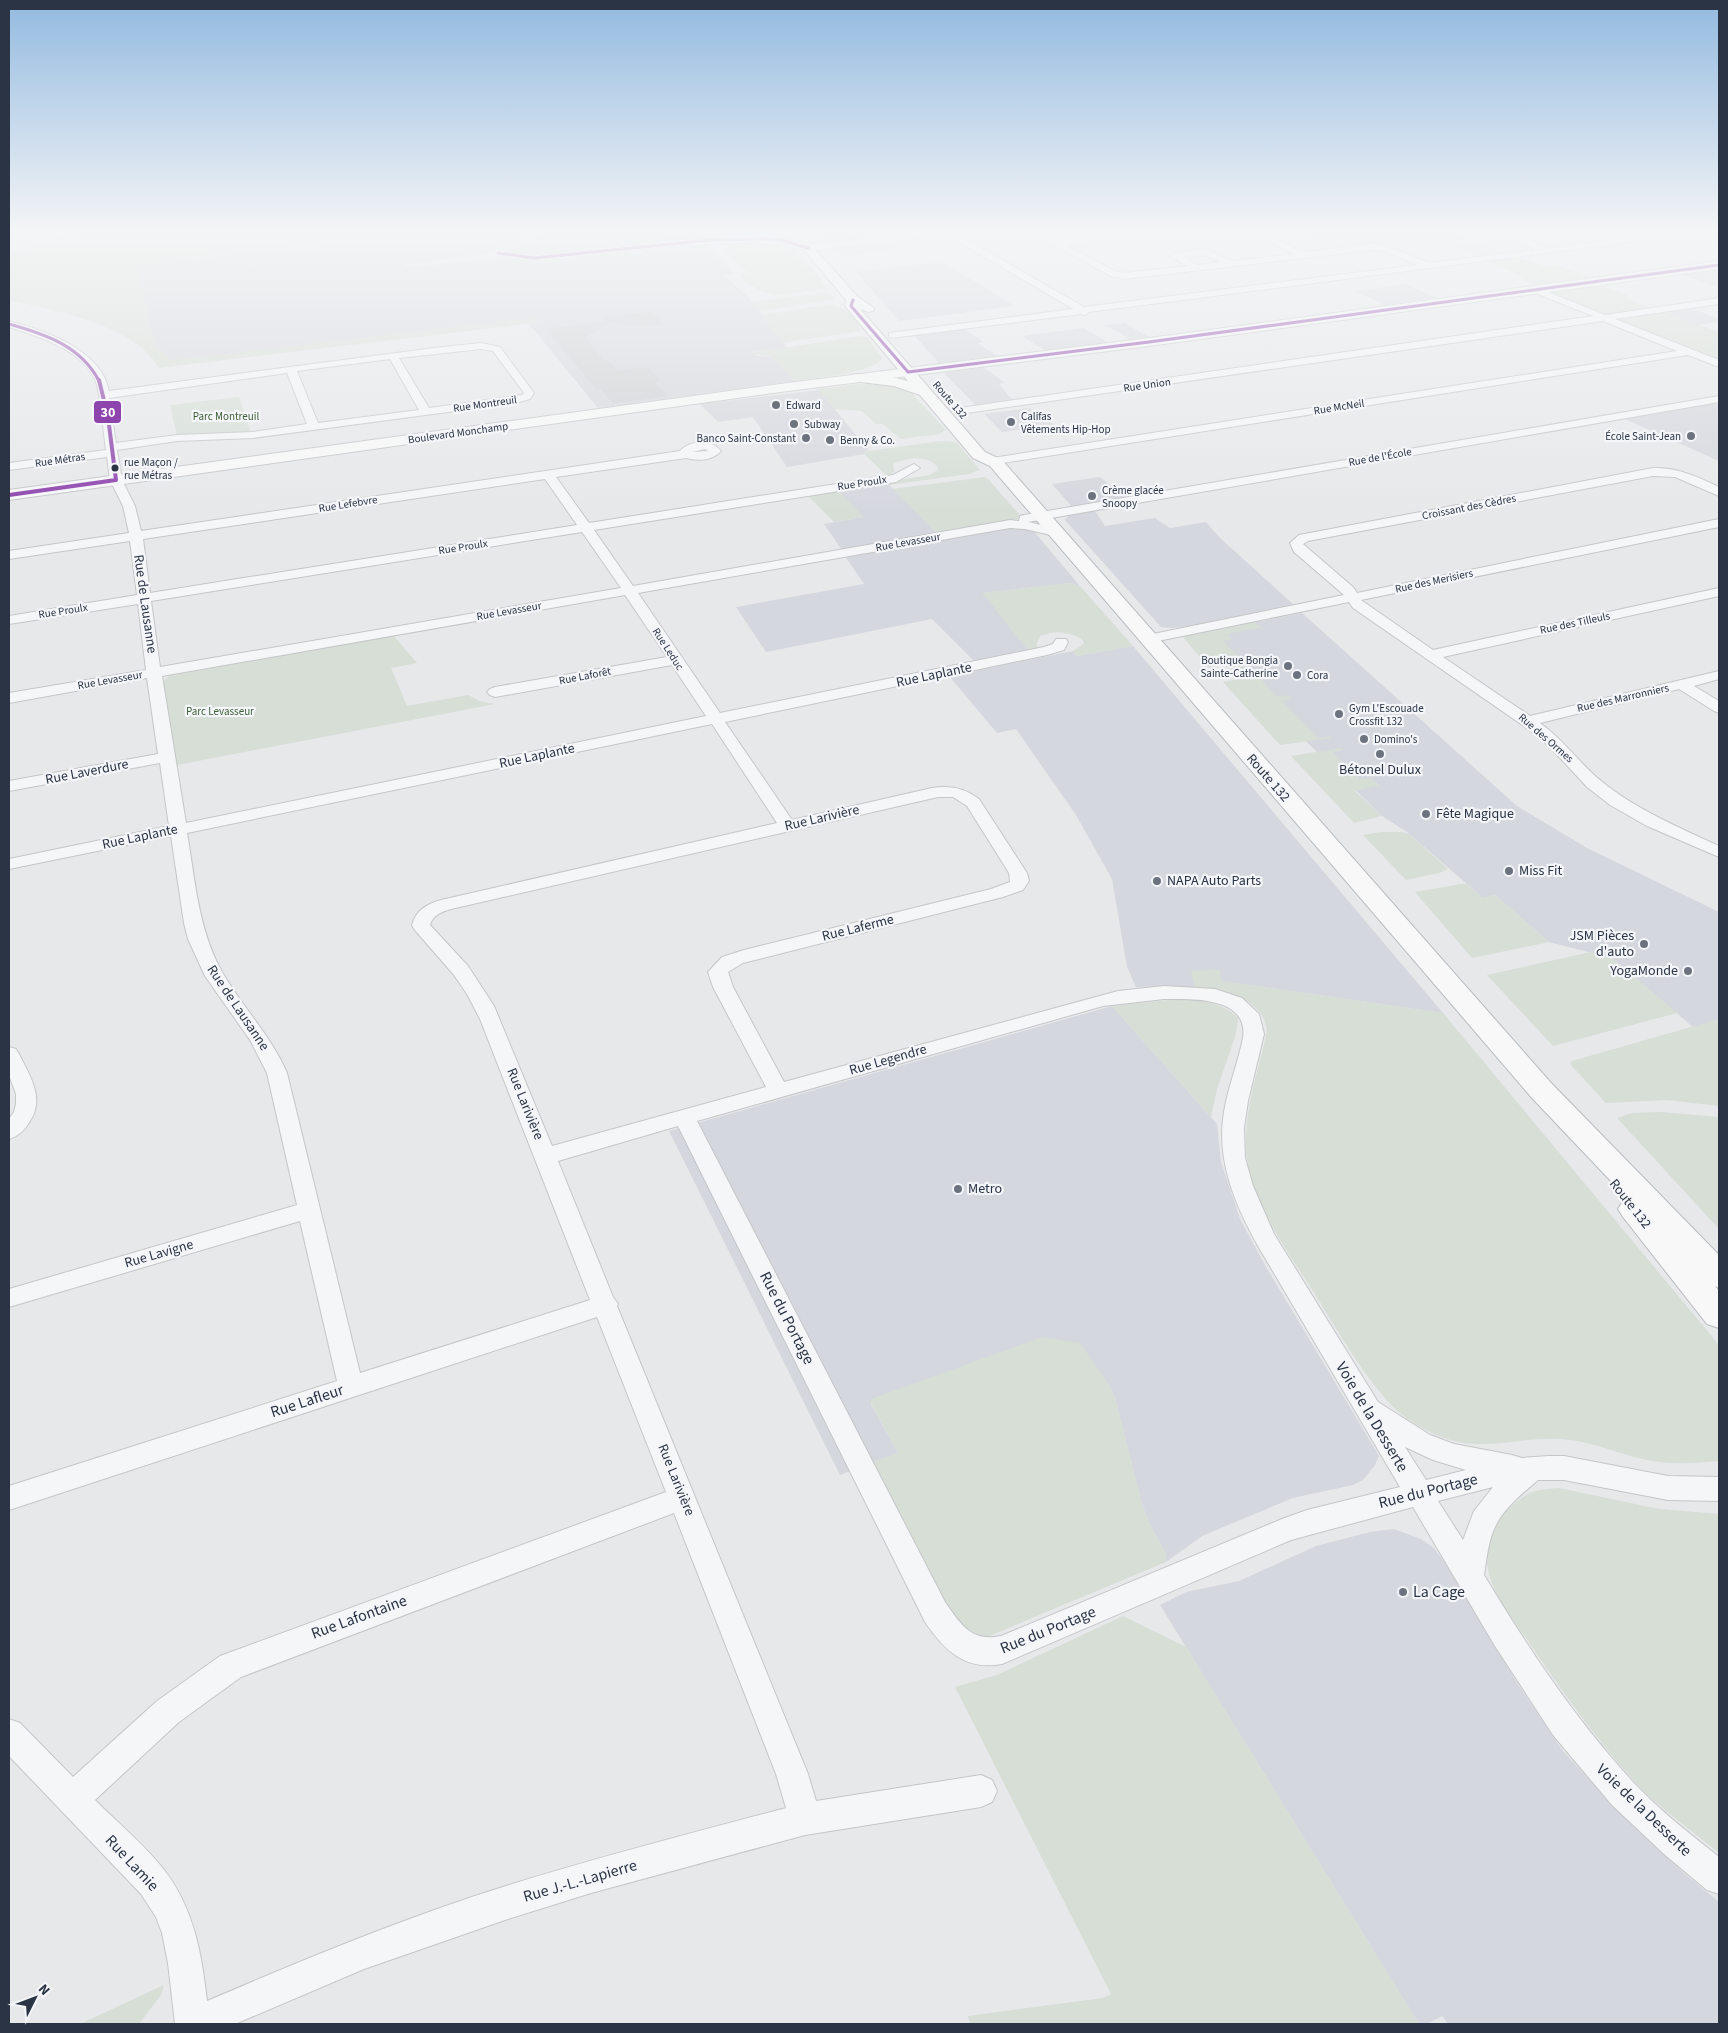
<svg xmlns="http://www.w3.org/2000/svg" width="1728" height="2033" font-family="'Source Sans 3',sans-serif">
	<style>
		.built { fill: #d4d7dd }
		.green { fill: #d6ded6 }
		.building { fill: #ced0d3 }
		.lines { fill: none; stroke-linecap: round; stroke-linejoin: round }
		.street-casing { stroke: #c4c6c8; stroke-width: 2 }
		.secondary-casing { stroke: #c4c6c8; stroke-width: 2 }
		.highway-casing { stroke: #b8bbbf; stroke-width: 2 }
		.street { fill: #f5f6f7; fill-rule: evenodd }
		.secondary { fill: #f8f8f8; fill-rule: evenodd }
		.highway { fill: #f8f8f8; fill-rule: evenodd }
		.bus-1-far1-casing { stroke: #f4f6f9; stroke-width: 5 }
		.bus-1-casing { stroke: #f4f6f9; stroke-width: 6 }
		.bus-1-far1 { stroke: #8e44ad; stroke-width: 3 }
		.bus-1 { stroke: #8e44ad; stroke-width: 4 }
		.poi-dot { fill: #6c737f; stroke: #f4f6f9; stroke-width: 2 }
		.bus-dot { fill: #2b3445; stroke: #f4f6f9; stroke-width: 2 }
		.labels { text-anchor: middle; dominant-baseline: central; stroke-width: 4.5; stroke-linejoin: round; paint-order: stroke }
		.far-street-label { font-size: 11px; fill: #2b3445; stroke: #f4f6f9 }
		.far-poi-label { font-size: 11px; fill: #2b3445; stroke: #f4f6f9; text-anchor: start }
		.far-park-label { font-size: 11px; fill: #3f6138; stroke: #f4f6f9 }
		.far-bus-label { font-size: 11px; fill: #2b3445; stroke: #f4f6f9; text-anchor: start }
		.street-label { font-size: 14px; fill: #2b3445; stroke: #f4f6f9 }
		.poi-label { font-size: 14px; fill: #2b3445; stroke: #f4f6f9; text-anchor: start }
		.near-street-label { font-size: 16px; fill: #2b3445; stroke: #f4f6f9 }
		.near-poi-label { font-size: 16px; fill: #2b3445; stroke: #f4f6f9; text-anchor: start }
		.line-badge { stroke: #f4f6f9; stroke-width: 2 }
		.badge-label { font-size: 14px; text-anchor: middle; font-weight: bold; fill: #fff }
	</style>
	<rect width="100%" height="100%" fill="#e6e8ea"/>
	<path class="built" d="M381,230H535L485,254L405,264L407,267L489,259L509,251L551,230H647L669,236L676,242L691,243L704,249L731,270L734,274L724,276L744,293L759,309L761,315L787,348L752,352L758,356L772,357L795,381L598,408L529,324L538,322L533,318L175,360H171L158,347L152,334L136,264L386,238Z
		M806,230H933L937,232L829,244L814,230Z
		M916,237L930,245L842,256L833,247Z
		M930,263H944L1015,306L899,321L856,272Z
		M1713,269L1719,271V288L1680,274Z
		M1406,284L1436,298L1385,305L1355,291Z
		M1693,309L1719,319V322L1698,325L1667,313Z
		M1125,323L1149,337L1129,339L1105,325Z
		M1084,328L1109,343L1046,351L1022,336Z
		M964,329L984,342L977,343L997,356L939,363L914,335Z
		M983,367L1005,383L999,384L1009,396L1016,402L977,407L944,373Z
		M819,390L869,451L863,452L864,454L787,467L753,417L718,422L700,404Z
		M1709,404H1719V461L1625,419Z
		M1029,408L1055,425L1002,432L984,414Z
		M1100,477L1127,498L1073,508L1052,484Z
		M886,482L937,533L842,550L824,524L863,517L837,490Z
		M1095,511L1105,526L1155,518L1170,528L1206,522L1219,537L1294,605L1190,626L1171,628L1161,627L1065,520L1069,515Z
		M1012,527L1032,529L1080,586L1070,583L983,593L1029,651L975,662L932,619L766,652L736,607L864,584L845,556Z
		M1302,613L1517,806L1587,848L1719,912V1019L1693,1027L1612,958L1549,942L1495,895L1483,898L1407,832L1382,816L1197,634Z
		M1133,646L1443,1013L1221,981L1219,990L1170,986L1136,987L1127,967L1112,879L1076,815L1016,729L997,733L949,676L1073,651L1077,656Z
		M1112,1006L1217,1124L1221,1162L1240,1219L1265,1265L1379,1456L1375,1465L1363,1480L1353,1485L1293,1498L1202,1536L1166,1562V1554L1149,1523L1141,1501L1115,1398L1108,1383L871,1399V1404L898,1453L840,1475L669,1131Z
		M1394,1529L1421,1539L1434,1548L1446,1564L1517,1683L1563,1751L1622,1815L1684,1873L1719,1902V2024H1448L1442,2016L1427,2024H1419L1160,1605L1186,1592L1239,1581L1316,1546L1370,1532Z"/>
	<path class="green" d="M52,230H74L82,234L109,230H381L386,237L136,264L152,334L158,347L171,360L529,318L542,320L534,323L159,368C134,324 55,311 9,300V254L59,239L42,232Z
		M647,230H778L787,238L676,242L665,237L668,235Z
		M1291,230H1444L1508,254L1485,258L1444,244L1434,245L1420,240L1346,249L1323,239L1315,240Z
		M763,239L788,245L822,280L826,289L776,295L759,290L744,281L741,276L747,271C737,265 733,256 723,251L724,244L714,243L706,246L723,258L722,261L728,264L731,270L704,249L691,243Z
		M1518,257L1546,267L1559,266L1591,277L1536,285L1520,278L1525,277L1485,261Z
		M1597,284L1629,296L1623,297L1653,309L1611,315L1600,314L1542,291Z
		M823,293L831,294L835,299L765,310L759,309L752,302Z
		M827,305C843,305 857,317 862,331L780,343L777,342L782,341L761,315Z
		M1663,312L1719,332V361L1615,319Z
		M860,336L868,338L882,358C875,373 813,378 795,381L772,357L751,353Z
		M860,384H890L910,391L946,430L939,434L901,439L883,424H876L862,411L835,409L818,389Z
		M239,397L251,433L177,436L170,405Z
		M941,441L956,442L980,470L969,474L889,485L886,482L930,475L938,470L937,466C927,455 905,458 893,464L894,472L887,476L862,452Z
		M985,477L988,479L1019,514L1018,519L937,533L892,489Z
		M837,490L864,517L834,522L807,495Z
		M1070,583L1080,586L1133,646L1077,656L1073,651L1084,644L1082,639C1068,631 1055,630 1040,636L1037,643V650L1029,651L982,593Z
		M1254,622L1263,629L1258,628L1227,634L1232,639L1223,641L1248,665L1257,666L1229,669L1223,663L1210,669L1183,637Z
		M393,635L417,663L391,668L407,706L468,695L482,702L495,704L177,765L163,682L169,676Z
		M1265,675L1268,676L1260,678L1278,697L1288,695L1292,698L1282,701L1319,738L1329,736L1331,738L1280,745L1223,682Z
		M1341,748L1343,750L1333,752L1360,779L1371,778L1379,785L1355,791L1382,816L1354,823L1291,756Z
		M1381,832H1401L1409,834L1448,869L1439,873L1406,880L1363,835Z
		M1461,884H1466L1483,898L1495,895L1549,942L1472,958L1415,892Z
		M1591,952L1612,958L1677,1013L1553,1046L1487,975Z
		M1220,969L1221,981L1443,1013L1719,1345V1461C1696,1463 1670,1465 1647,1460C1619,1454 1591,1441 1562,1439C1516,1436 1480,1455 1434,1434C1419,1427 1405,1419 1393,1407C1362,1374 1339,1333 1315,1294C1291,1256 1259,1215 1249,1170C1239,1124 1257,1076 1267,1032C1265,998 1223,989 1194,987L1191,971Z
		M1169,1000C1193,1000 1220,999 1238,1018L1236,1034L1217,1089L1211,1117L1112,1006Z
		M1719,1019V1106L1667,1100L1606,1103L1570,1064L1572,1061Z
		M1660,1112L1719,1117V1229L1617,1118L1632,1113Z
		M1042,1337L1080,1343L1108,1383L1115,1398L1141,1501L1149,1523L1166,1554V1562L987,1637C971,1634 958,1623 949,1610L873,1462L898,1453L871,1403V1399Z
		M1559,1488L1659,1509L1719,1514V1853C1694,1832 1660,1809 1638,1785C1597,1741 1562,1691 1528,1641C1514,1621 1492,1594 1488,1569C1484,1546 1488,1527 1506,1511C1527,1492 1530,1490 1559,1488Z
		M1123,1616L1186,1647L1419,2024H970L968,2016L1103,1998L1111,1994L955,1687L997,1675Z
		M164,1985L161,1995L139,2024H80Z"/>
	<path class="building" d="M651,312L664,324L639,327L611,322L585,337L603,359L612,364L617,371L648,367L661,381L655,382L668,396L613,404L600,388L596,389L546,329L608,321H605L606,317Z"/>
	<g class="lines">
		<defs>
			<path id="street" d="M33,230H46L9,240V236Z
				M49,230H60L79,238L72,240Z
				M940,230H963L962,232L955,233L1084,307L1417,265L1384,251L1372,250L1124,279L1111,276L1027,230H1037L1057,240L1152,230H1175L1171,232L1065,245L1117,272L1124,273L1187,266L1170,256L1174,253L1205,249L1232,261L1294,254L1243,230H1253L1305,252L1372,244L1389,247L1429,263L1537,250L1488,230H1499L1549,248L1603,241L1576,230C1591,230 1604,240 1617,239C1649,239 1681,228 1713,230L1709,232L1089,312L1085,315L1081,314L892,338L889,337V333L1073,309L945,234L808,251L804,248L808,245ZM1204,255L1221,262L1197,265L1183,257Z
				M1533,286L1605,315L1719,298V304L1615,319L1719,360V367L1688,355L990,465L986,463L984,461L986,459L1677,351L1603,321L960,414L955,411L960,408L1593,316L1530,291L1528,289Z
				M9,321C44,330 102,350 109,391L434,348L481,343L500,347L534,393L530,399L516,403L253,438L177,441L117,450L122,480L135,506L141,531L680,451C690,440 711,439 721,451C712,461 698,461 686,458L556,477L589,523L893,475L914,464L920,468L896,482L594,530L633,586L1010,520L1019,521L1020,516L1024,515L1719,396V402L1028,522L1060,529L1061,532L1060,535L1055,536L1025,529L1010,528L638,593L720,713L1044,647L1053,644L1056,639H1066L1068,642L1064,650L1047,655L725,722L792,820L932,788C949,785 965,788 979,799L1027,873L1029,881L1023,890L1003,897L743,963L728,972L733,987L784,1082L1118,991L1164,986L1215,989L1242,998L1259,1014L1264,1034L1248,1101L1244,1128L1245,1158L1253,1186L1274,1234L1378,1402L1430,1435L1454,1444L1512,1455L1522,1458L1548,1456H1564L1668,1476L1719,1477V1501L1668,1500L1564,1480H1538C1523,1493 1505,1507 1496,1525C1488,1540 1487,1558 1484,1575C1528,1648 1575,1719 1633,1782C1659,1810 1690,1834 1719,1857V1894L1707,1890L1664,1854L1612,1805L1553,1735L1495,1646L1413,1507L1291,1540L1002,1664C965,1671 944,1650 925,1622L678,1126L558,1161L613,1297L618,1304L617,1306L808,1774L816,1801L981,1775L992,1780L997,1791L992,1802L981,1807L805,1835L591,1893L505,1920L364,1969L235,2024H175L168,1963L162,1933L156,1917L141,1894L9,1756V1719L20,1723L73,1777L157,1701L220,1656L666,1492L597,1317L9,1510V1486L337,1381L300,1221L9,1307V1289L297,1205L267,1073L250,1040L205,976L188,939L184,923L171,836L9,869V859L169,826L160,763L9,791V781L158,754L147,678L9,703V693L146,670L138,604L9,624V616L137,595L130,541L9,559V551L129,533L123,506L110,480L107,457L9,470V463L106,450C103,429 102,406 97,385C89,352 37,336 9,327ZM481,349L493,351L524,393L522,395L429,408L399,358ZM390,359L419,410L318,423L297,371ZM287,373L307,424L253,432L177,435L116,443L109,398ZM705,449L708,451L692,452ZM545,479L577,525L150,593L143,539ZM582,532L621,588L160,667L151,601ZM625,595L667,657L495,687L490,689L487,692L490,695L495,697L672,665L706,716L186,823L162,676ZM712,724L777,823L441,900C427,904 416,910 412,925L414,929L454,975L467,994L480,1019L590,1300L360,1373L287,1073C271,1035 241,1006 221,970C198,928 195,879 187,833ZM938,797H953L967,806L1009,873L1010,882L991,889L744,950L722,957L708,972L713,987L766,1087L552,1146L494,1006L468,966L430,925C433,915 441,912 451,909ZM1164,999C1191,999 1249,996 1243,1038C1238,1063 1228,1087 1224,1112C1216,1161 1235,1204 1258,1246L1400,1487L1307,1510L1282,1519L1001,1636C971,1642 961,1625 945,1602L697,1121L1103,1006ZM1405,1447L1433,1460L1466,1470L1426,1480ZM1493,1487L1474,1511L1463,1540L1438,1501ZM674,1513L776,1774L786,1808C692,1833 598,1857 506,1886C404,1918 305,1959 207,2001C202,1955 194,1909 165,1871C147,1847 117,1822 95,1800L179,1722L241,1677Z
				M1653,468C1677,467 1698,477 1719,487V496L1675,477L1653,476L1308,541L1303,544L1353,587L1357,593L1719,519V527L1361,600L1433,650L1719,588V596L1443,657L1530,716L1719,671V679L1694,686L1719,701V713L1714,711L1679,689L1540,723C1563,739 1579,763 1601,781C1637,810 1678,827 1719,846V857L1647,826L1610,805L1587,787L1549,746L1531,731L1353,608L1349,602L1148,643L1143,642L1141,639L1143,636L1148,635L1344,595L1294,552L1290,543L1299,535Z
				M9,1047L16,1049L19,1054C30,1076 45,1098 30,1121C25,1130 19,1136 9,1139V1119L14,1112L16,1104V1094L9,1075Z"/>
			<path id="secondary" d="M1719,261V269L1149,346L780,392L9,500V490L780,384L1149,338Z"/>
			<path id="highway" d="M783,230H796L804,237L858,297L874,308L873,311L868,312L860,309L985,452L1002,460L1552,1084L1719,1255V1288L1715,1286L1719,1291V1328L1707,1324L1623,1217L1618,1209L1623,1201L1628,1199L1532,1098L990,466L973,458L920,395L894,386L852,381L850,378L852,375L857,374L896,378L908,381L845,306L846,300L804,250L772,244L748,242L672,246L666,243L672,240C714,239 753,232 795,241Z"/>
		</defs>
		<use href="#street" class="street-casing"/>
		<use href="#secondary" class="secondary-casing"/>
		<use href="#highway" class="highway-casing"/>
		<use href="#street" class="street"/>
		<use href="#secondary" class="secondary"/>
		<use href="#highway" class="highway"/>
		<defs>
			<path id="bus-1-far1" d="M498,253L534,258L710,240L763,239L781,240L808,248
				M853,300L851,306L908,372L1149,342L1719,265
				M9,324C45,334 81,346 99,381"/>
			<path id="bus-1" d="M99,380L108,417L116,480
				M9,495L116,480"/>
		</defs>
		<use href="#bus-1-far1" class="bus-1-far1-casing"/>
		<use href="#bus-1" class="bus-1-casing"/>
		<use href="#bus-1-far1" class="bus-1-far1"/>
		<use href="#bus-1" class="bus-1"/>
	</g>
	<linearGradient id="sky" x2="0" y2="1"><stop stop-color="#93bae0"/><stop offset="0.45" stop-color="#f4f5f6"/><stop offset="1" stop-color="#f4f5f6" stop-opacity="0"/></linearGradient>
	<rect width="1728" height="514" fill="url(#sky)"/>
	<g class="poi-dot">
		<circle cx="776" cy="405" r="5"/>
		<circle cx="1011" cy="422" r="5"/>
		<circle cx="794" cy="424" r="5"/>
		<circle cx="1691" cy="436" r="5"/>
		<circle cx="806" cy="438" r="5"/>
		<circle cx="830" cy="440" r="5"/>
		<circle cx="1092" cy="496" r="5"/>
		<circle cx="1288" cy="666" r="5"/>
		<circle cx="1297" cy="675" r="5"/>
		<circle cx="1339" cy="714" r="5"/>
		<circle cx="1364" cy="739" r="5"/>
		<circle cx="1380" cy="754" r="5"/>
		<circle cx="1426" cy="814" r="5"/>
		<circle cx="1509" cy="871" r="5"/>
		<circle cx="1157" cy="881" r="5"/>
		<circle cx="1644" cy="944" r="5"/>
		<circle cx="1688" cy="971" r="5"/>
		<circle cx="958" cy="1189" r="5"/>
		<circle cx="1403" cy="1592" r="5"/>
	</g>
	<circle class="bus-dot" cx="115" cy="468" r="4.5"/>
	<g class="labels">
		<g class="far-street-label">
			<text transform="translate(1147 385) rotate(-8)">Rue Union</text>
			<text transform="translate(950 400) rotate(49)">Route 132</text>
			<text transform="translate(485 404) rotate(-8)">Rue Montreuil</text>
			<text transform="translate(1339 407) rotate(-9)">Rue McNeil</text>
			<text transform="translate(458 433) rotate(-8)">Boulevard Monchamp</text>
			<text transform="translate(1380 457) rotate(-10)">Rue de l'École</text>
			<text transform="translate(60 460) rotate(-8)">Rue Métras</text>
			<text transform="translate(862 483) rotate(-9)">Rue Proulx</text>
			<text transform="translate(348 504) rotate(-9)">Rue Lefebvre</text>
			<text transform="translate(1469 507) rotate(-11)">Croissant des Cèdres</text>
			<text transform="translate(908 542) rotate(-10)">Rue Levasseur</text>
			<text transform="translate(463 547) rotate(-9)">Rue Proulx</text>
			<text transform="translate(1434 581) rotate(-12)">Rue des Merisiers</text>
			<text transform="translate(63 611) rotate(-9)">Rue Proulx</text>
			<text transform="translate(509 611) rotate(-10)">Rue Levasseur</text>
			<text transform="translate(1575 623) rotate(-12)">Rue des Tilleuls</text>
			<text transform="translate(668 649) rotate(57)">Rue Leduc</text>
			<text transform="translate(585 676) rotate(-11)">Rue Laforêt</text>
			<text transform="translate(110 680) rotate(-10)">Rue Levasseur</text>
			<text transform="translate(1623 698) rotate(-13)">Rue des Marronniers</text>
			<text transform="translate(1546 738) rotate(41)">Rue des Ormes</text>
		</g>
		<g class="far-poi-label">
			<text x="786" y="405">Edward</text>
			<text x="1021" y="416">Califas<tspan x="1021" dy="13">Vêtements Hip-Hop</tspan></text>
			<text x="804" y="424">Subway</text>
			<text x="1681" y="436" text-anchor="end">École Saint-Jean</text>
			<text x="796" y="438" text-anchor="end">Banco Saint-Constant</text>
			<text x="840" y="440">Benny &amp; Co.</text>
			<text x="1102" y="490">Crème glacée<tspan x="1102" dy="13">Snoopy</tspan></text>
			<text x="1278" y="660" text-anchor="end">Boutique Bongia<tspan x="1278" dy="13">Sainte-Catherine</tspan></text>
			<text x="1307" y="675">Cora</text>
			<text x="1349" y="708">Gym L'Escouade<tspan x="1349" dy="13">Crossfit 132</tspan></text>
			<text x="1374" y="739">Domino's</text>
		</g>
		<g class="far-park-label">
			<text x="226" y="416">Parc Montreuil</text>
			<text x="220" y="711">Parc Levasseur</text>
		</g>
		<g class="far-bus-label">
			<text x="124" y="462">rue Maçon /<tspan x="124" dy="13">rue Métras</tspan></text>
		</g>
		<g class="street-label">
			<text transform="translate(145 604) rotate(82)">Rue de Lausanne</text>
			<text transform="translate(934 675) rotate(-12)">Rue Laplante</text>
			<text transform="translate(537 756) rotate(-12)">Rue Laplante</text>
			<text transform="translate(87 772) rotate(-11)">Rue Laverdure</text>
			<text transform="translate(1268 778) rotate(49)">Route 132</text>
			<text transform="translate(822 818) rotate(-13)">Rue Larivière</text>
			<text transform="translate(140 837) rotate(-12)">Rue Laplante</text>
			<text transform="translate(858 928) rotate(-14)">Rue Laferme</text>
			<text transform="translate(238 1008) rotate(56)">Rue de Lausanne</text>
			<text transform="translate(888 1060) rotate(-16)">Rue Legendre</text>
			<text transform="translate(525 1104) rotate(68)">Rue Larivière</text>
			<text transform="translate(1630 1204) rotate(52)">Route 132</text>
			<text transform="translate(159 1254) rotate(-16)">Rue Lavigne</text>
			<text transform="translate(676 1480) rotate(68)">Rue Larivière</text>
		</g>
		<g class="poi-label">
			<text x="1380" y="770" text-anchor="middle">Bétonel Dulux</text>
			<text x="1436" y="814">Fête Magique</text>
			<text x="1519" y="871">Miss Fit</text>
			<text x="1167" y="881">NAPA Auto Parts</text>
			<text x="1634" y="936" text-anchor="end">JSM Pièces<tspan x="1634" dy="16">d'auto</tspan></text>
			<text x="1678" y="971" text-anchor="end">YogaMonde</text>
			<text x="968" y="1189">Metro</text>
		</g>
		<g class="near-street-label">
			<text transform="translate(787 1318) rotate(63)">Rue du Portage</text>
			<text transform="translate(307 1401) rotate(-18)">Rue Lafleur</text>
			<text transform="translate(1372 1417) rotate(59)">Voie de la Desserte</text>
			<text transform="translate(1428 1491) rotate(-14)">Rue du Portage</text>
			<text transform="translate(359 1617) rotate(-20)">Rue Lafontaine</text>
			<text transform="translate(1048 1630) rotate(-22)">Rue du Portage</text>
			<text transform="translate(1644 1810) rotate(44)">Voie de la Desserte</text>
			<text transform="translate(132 1863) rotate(47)">Rue Lamie</text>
			<text transform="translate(580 1881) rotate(-16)">Rue J.-L.-Lapierre</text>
		</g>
		<g class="near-poi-label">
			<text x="1413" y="1592">La Cage</text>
		</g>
	</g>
	<rect class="line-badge" x="93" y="400" width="29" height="24" rx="5" fill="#8e44ad"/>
	<g class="badge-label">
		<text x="108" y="417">30</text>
	</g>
	<rect width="1728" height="2033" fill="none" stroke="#2b3445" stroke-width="20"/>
	<g transform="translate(35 1998) rotate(48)" stroke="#f4f6f9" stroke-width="4" paint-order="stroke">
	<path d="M0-4L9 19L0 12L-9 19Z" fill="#2b3445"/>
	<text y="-8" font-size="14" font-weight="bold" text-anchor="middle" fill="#2b3445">N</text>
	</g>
</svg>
